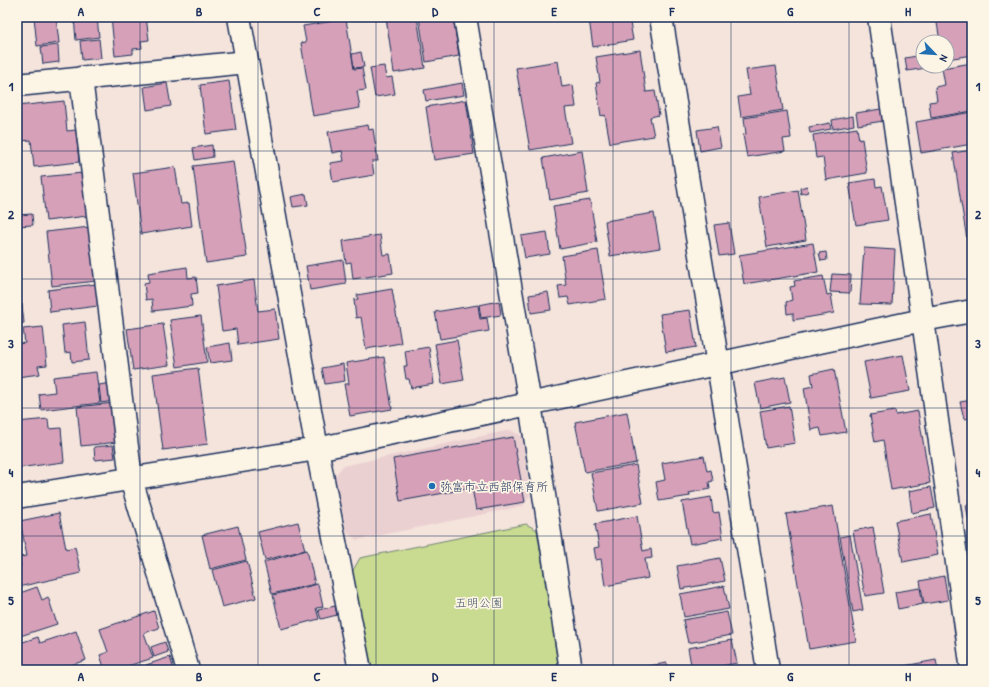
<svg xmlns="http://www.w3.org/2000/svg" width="989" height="687" font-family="'Patrick Hand','Klee One',sans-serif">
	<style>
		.built { fill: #ebd0d1 }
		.green { fill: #c9db90; stroke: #728577 }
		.building { fill: #d6a1b8; stroke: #1b2f5e }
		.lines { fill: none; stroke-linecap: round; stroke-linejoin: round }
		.minor-casing { stroke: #1b2f5e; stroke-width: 25 }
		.minor { stroke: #fcf5e5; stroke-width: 22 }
		.grid { fill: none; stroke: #1b2f5e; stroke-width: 1; stroke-opacity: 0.55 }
		.poi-dot { fill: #1f6fb2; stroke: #fcf5e5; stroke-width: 1.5 }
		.labels { text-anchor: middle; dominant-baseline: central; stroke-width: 3.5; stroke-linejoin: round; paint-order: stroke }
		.poi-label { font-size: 12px; fill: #1b2f5e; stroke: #fcf5e5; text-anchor: start }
		.park-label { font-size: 12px; fill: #465a6a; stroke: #fcf5e5 }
		.neatline { fill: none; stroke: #1b2f5e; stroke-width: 1.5 }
		.grid-label { font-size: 13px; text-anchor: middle; font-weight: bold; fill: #1b2f5e }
	</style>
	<rect width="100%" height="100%" fill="#f4e4dc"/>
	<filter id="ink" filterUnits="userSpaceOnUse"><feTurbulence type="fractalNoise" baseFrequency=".025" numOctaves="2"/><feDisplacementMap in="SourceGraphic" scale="8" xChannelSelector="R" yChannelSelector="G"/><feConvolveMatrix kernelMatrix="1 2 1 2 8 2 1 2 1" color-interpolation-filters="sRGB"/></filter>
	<g filter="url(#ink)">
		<path class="built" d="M510,430L522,436L530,495L523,506L357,540L347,532L334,477L343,466Z"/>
		<path class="green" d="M526,524L537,530L559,670H372L352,572L360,558Z"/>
		<path class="building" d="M34,17H56L59,43L37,46Z
			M74,17H97L99,37L76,40Z
			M111,17H146L149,40L141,41L142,48L133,49V54L115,56Z
			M386,17H417L425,68L394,73Z
			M419,17H453L459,56L426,62Z
			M603,17H629L633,40L593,47L589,19Z
			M936,17H970L972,29V55L947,59V42H943V41H940Z
			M346,19L354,69L362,68L366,90L357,91L360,108L313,116L301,43L306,42L303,26Z
			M99,39L101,58L82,60L80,41Z
			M58,45L59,62L43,64L41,47Z
			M640,50L646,92L655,91L659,115L650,117L654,136L610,143L605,115L601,116L596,83L600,82L596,57Z
			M361,52L364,67L354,68L352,54Z
			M923,55V66H939L907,71L905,58Z
			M558,61L562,87L573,85L576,107L565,108L571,143L530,150L516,68Z
			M972,63V111L931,118L929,102L937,101L935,87L945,85L942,68Z
			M384,66L386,78L392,77L395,94L375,97L370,68Z
			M776,66L783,110L741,117L738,97L750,95L746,70Z
			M229,81L236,130L206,134L200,85Z
			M167,83L171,106L147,110L144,87Z
			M462,83L464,95L426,101L424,90Z
			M466,100L474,154L434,160L426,107Z
			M64,101L67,131L76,130L79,162L34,167L31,140L20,141L17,106Z
			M881,109L883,121L858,125L856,113Z
			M787,111L791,138L783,139L785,151L747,157L743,135L746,134L744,118Z
			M972,112V144L921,153L916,122Z
			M853,116L854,125L833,129L832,120Z
			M830,123L831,129L810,133L809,127Z
			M368,125L369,130L373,129L378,161H372L374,175L333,182L330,163L344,161L342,151L332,153L328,132Z
			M717,127L721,147L700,151L697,130Z
			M857,128L859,140L862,139L867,173L826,180L823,157L816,158L813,135Z
			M212,145L213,157L195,160L193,148Z
			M972,150V251L969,252L953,153Z
			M582,151L588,193L550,200L543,158Z
			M233,161L247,257L206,263L193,166Z
			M175,167L181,204L189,203L192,226L141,234L133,173Z
			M83,173L87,216L46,221L41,177Z
			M875,179L876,187L882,186L888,220L856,225L849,183Z
			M807,186L808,192L801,194L800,188Z
			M798,190L806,240L767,247L759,197Z
			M306,194L308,205L293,207L291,197Z
			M590,200L597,242L560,249L553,206Z
			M654,213L660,248L610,256L605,221Z
			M32,214L33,225L17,226V215Z
			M729,223L734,254L719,256L714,225Z
			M90,227L96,281L52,286L46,232Z
			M547,232L550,254L525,258L521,236Z
			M380,235L383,255L390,254L393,273L353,279L351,262L346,263L343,241Z
			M813,243L818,272L744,284L739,255Z
			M864,248L895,250L892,305L860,304Z
			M598,250L606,299L570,305L568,297L560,298L558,286L566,285L562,256Z
			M826,252L827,260L821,261L819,253Z
			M343,260L346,284L310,290L306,266Z
			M187,267L188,278L196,277L198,293L191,294L192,306L153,311L152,299L146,300L144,283L149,282L148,273Z
			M832,274L851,275L850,293L830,292Z
			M823,276L827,295L831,294L834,313L793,320V313L787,314L786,302L792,300L790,287L795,286L794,281Z
			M254,280L258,311L275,309L279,339L238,345L236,329L222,331L216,286Z
			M96,284L98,306L50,312L48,290Z
			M392,289L401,343L366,349L361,317L356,318L354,300L358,299L357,295Z
			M548,292L551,310L531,313L529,295Z
			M499,301L501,315L481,318L479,305Z
			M22,304L24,323L17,324V305Z
			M478,305L480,319L487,318L489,331L440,339L435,312Z
			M690,310L696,347L666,352L660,314Z
			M201,316L207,362L177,367L170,320Z
			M85,322L89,360L72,362L71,352L65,353L62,325Z
			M163,324L169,365L133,370L127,329Z
			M43,327L47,365L38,366L40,374L17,377V344L25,343L23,329Z
			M457,340L464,380L442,384L435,344Z
			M230,343L232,360L210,363L207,347Z
			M429,347L434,384L411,388L409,379H406L404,366H407L405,351Z
			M903,355L910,391L871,398L864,362Z
			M384,357L392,409L350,416L344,384H349L346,363Z
			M343,364L345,381L325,384L322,368Z
			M198,368L208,444L163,450L153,374Z
			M834,369L846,432L822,436L820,428L811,430L804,388L813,386L811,374Z
			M96,372L100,403L41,410L39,394L55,392L53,377Z
			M785,377L790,402L760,408L755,383Z
			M111,383L113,401L101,403L99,385Z
			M972,400V418L964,419L960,402Z
			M114,403L118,442L81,446L77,407Z
			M789,406L795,443L766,448L760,411Z
			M895,411L896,415L918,411L930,483L891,490L883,440L875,442L870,415Z
			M627,412L636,463L585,472L575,422Z
			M48,419L49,429L61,428L64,462L17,468V422Z
			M513,437L525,502L476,510L472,488L400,501L393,459Z
			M113,445L115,458L95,460L94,447Z
			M704,456L707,471L711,470L713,481L709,482L710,489L689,493L690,496L659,501L656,482L665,480L662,463Z
			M636,465L643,503L598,511L591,473Z
			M931,487L935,508L912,513L909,491Z
			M711,497L713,513L719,512L723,538L690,544L682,502Z
			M972,504V528L970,529L966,505Z
			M833,506L856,641L809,649L786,514Z
			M59,513L66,549L75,547L81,573L18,587L17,580V567L21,566L19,557L27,556L20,521Z
			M931,514L938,555L903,562L895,521Z
			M637,516L643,551L651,549L652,558L645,559L648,578L605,586L601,559L596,560L594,548L599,547L595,524Z
			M298,522L305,550L265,560L258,532Z
			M238,526L246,560L210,569L202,535Z
			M873,527L884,593L865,596L853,531Z
			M850,535L863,610L853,612L840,537Z
			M307,550L315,584L272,594L264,562Z
			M720,558L725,581L681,589L677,566Z
			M247,561L256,598L222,607L212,570Z
			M944,576L948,600L924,604L920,581Z
			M318,584L323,607L316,608L319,619L281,629L273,595Z
			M724,586L729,609L684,617L680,594Z
			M37,587L42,600L48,597L57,624L17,637V623L19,622L17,615V594Z
			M920,588L923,604L898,609L895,592Z
			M335,606L337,615L321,619L318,610Z
			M154,611L159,628L144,633L153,658L115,670H105L100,655L108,652L100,629Z
			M727,612L732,635L688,643L683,620Z
			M76,631L86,660L56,670H17V669L23,667L17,647V644L38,637L40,643Z
			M732,640L737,663L699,670H692L688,648Z
			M165,642L168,652L154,657L151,647Z
			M170,657L174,670H148L146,665Z
			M936,660L938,670H904V666Z
			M667,663L668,670H630V669Z
			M84,665L85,670H68Z
			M319,666L320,670H304Z"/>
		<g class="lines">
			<defs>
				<path id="minor" d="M239,17L317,449L360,670
					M465,17L530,404L571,670
					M661,17L768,670
					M879,17L923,320L972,670
					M81,78L131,479L188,670
					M17,85L247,62
					M17,497L317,449L923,320L972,311"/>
			</defs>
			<use href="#minor" class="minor-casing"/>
			<use href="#minor" class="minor"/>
		</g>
	</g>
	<path class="grid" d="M140,17V670M258,17V670M376,17V670M494,17V670M613,17V670M731,17V670M849,17V670M17,151H972M17,279H972M17,408H972M17,536H972"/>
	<circle class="poi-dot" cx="432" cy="486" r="4"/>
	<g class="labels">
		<g class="poi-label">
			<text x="440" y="486">弥富市立西部保育所</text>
		</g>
		<g class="park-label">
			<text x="479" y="602">五明公園</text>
		</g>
	</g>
	<rect width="989" height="687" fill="none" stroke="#fcf5e5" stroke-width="44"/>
	<g transform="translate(935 54) rotate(115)"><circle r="19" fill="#fcf5e5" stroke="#a2a6af"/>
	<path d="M0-3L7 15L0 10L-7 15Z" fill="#1f6fb2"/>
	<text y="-6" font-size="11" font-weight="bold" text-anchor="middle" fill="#1b2f5e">N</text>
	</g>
	<rect x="22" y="22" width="945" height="643" class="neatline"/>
	<g class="grid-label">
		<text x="81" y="16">A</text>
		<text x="199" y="16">B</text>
		<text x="317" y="16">C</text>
		<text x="435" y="16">D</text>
		<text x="554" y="16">E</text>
		<text x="672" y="16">F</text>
		<text x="790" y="16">G</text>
		<text x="908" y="16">H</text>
		<text x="11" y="91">1</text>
		<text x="978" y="91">1</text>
		<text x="11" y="219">2</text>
		<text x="978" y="219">2</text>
		<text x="11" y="348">3</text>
		<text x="978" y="348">3</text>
		<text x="11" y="477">4</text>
		<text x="978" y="477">4</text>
		<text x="11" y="605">5</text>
		<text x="978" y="605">5</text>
		<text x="81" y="681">A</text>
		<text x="199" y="681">B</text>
		<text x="317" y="681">C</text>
		<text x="435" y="681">D</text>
		<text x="554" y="681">E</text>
		<text x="672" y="681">F</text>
		<text x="790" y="681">G</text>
		<text x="908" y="681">H</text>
	</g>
</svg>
